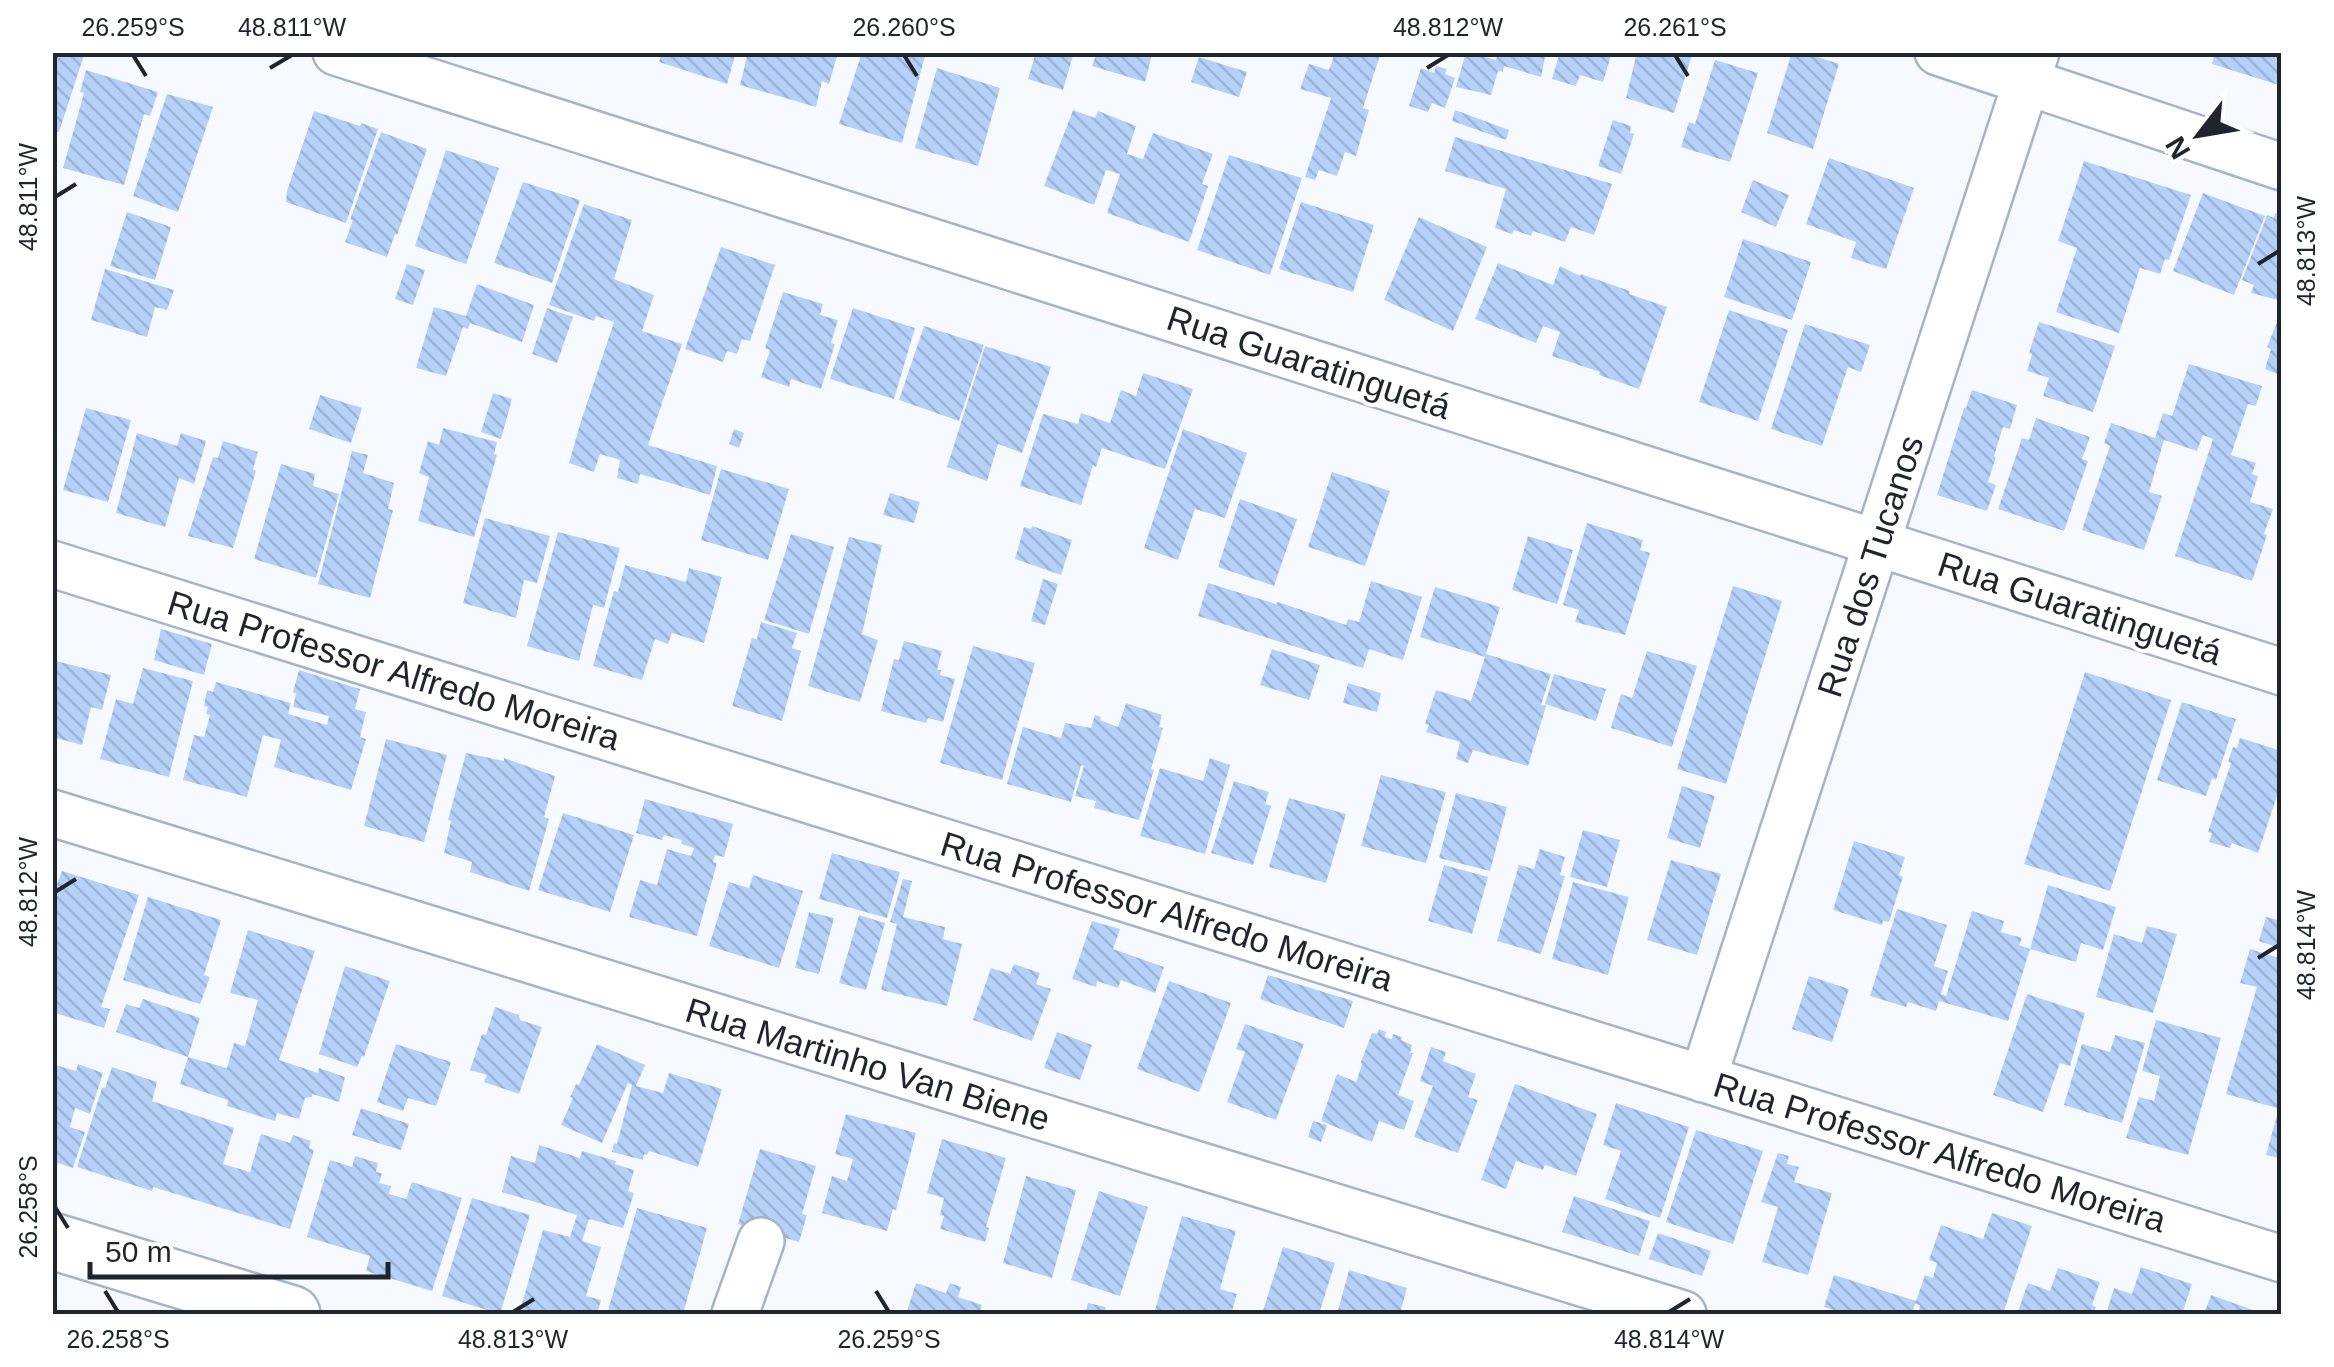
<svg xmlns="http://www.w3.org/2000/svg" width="2334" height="1367" font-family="Arial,sans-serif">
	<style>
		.building { fill: url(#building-back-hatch) }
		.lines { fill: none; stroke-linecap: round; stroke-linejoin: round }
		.street-casing { stroke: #a5b4ca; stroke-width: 50 }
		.secondary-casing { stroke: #a5b4ca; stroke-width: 60 }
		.street { stroke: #fff; stroke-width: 45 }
		.secondary { stroke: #fff; stroke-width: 55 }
		.ticks { fill: none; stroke: #1f252d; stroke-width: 4 }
		.labels { text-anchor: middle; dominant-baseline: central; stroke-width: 8; stroke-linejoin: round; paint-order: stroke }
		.street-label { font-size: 35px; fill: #1f252d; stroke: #fff }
		.neatline { fill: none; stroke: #1f252d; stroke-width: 4 }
		.ticks-label { font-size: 25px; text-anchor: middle; fill: #1f252d }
	</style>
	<defs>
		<pattern id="building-back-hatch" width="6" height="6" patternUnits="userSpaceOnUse" patternTransform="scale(2.5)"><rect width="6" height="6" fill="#b5d1f9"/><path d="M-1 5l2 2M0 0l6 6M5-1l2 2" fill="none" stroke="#9bb3d6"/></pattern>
	</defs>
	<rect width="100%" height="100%" fill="#f6fafe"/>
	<path class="building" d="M52,52H85L59,132L52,130Z
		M662,52H736L727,84L659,62Z
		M748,52H829L837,56L829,84L822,81L816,107L740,85Z
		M862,52H926L902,143L839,124Z
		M1036,52H1074L1063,90L1028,79Z
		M1097,52H1160L1158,57L1152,55L1145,82L1092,66Z
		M1335,52H1381L1363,108L1369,110L1356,156L1345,152L1337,176L1319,170L1315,180L1305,177L1331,98L1300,89L1309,64L1329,70Z
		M1466,52L1496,60L1498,52H1546L1541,77L1504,66L1503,72L1498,71L1491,95L1456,87Z
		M1560,52H1612L1603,82L1580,75L1576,86L1552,79Z
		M1637,52H1693L1674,113L1626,98Z
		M1792,52H1803L1839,64L1813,149L1767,133Z
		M2215,52H2282V86L2212,64Z
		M1199,57L1247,72L1239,97L1191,82Z
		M1715,60L1758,73L1730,162L1681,147L1689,122L1695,124Z
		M1436,66L1447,69L1445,74L1455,78L1445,108L1432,103L1428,112L1409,106L1421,68L1434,73Z
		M937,68L1000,88L978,166L915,148Z
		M86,70L158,92L150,116L144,114L124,185L63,168L84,93L80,92Z
		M167,94L213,107L178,212L133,196Z
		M1073,110L1095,118L1098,111L1136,126L1127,154L1143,159L1153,133L1213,154L1202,184L1208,186L1189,242L1107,213L1120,174L1106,170L1094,205L1044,186Z
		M1455,110L1509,130L1506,140L1452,121Z
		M314,111L360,126L361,123L378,129L346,223L286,202L287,191Z
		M1613,120L1631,126L1630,133L1634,134L1621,174L1598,166Z
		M381,132L427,149L397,235L395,234L387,257L345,242L353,220H350Z
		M1455,137L1612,184L1594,235L1571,227L1565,242L1533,231L1531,236L1514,230L1512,234L1495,228L1506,189L1445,171Z
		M446,150L499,168L466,264L415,246Z
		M1229,155L1302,178L1270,275L1197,250Z
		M1829,158L1914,188L1886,269L1851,258L1856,242L1806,224Z
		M2084,161L2191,195L2169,260L2165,259L2160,274L2140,268L2119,333L2056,312L2077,248L2058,241Z
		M1753,180L1789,195L1776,227L1741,212Z
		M523,182L580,200L552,283L494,263Z
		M2203,193L2265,216L2234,295L2173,271Z
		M1301,202L1374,225L1353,292L1279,269Z
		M584,204L632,220L614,279L654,295L642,331L682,344L648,445L717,466L710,495L640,474L638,484L617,478L620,460L600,454L594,472L569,463L581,421L614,322L596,316L594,321L549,305Z
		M127,212L171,227L155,280L110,266Z
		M2275,213L2282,215V301L2251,293L2254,285L2242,280L2267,215L2274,218Z
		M1419,217L1487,247L1453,331L1384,300Z
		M1743,239L1811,262L1792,320L1724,297Z
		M721,247L775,265L750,341L742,339L737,354L727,351L723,362L685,349Z
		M1498,263L1553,285L1560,266L1580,276L1581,274L1630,291L1629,294L1667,307L1639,389L1599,375L1600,372L1552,356L1560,332L1543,326L1536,343L1475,319Z
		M407,264L425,270L413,305L395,299Z
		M105,269L174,290L167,310L155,307L147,337L91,320Z
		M477,284L534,305L522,342L470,323L468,329L463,327L446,376L416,368L434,307L466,316Z
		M783,292L823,304L820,315L838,320L831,343L835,344L821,389L791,379L789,387L761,377L770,350L765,348Z
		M547,308L573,317L557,363L532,354Z
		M853,308L915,328L894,399L830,379Z
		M1729,310L1788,330L1758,421L1699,402Z
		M2282,310V376L2265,369L2271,349L2267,347Z
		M2039,322L2115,346L2093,412L2043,396L2049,378L2027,371L2032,354L2029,353Z
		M1805,324L1870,345L1861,372L1848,367L1822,446L1771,429Z
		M924,326L984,345L959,421L899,400Z
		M985,346L1051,367L1022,453L998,444L987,481L947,467Z
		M2189,364L2262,386L2256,406L2248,404L2231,455L2256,463L2252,474L2258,476L2250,502L2273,509L2264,534L2267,535L2252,581L2175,556L2213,439L2203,435L2197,451L2164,440L2149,492L2162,496L2144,550L2082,530L2110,446L2104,443L2111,423L2155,438L2163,413L2172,416Z
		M1143,373L1193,389L1165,469L1102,448L1096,467L1093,465L1081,505L1020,486L1043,414L1078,424L1081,413L1110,423L1121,390L1136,396Z
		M1972,390L2017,405L2010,429L2003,427L1994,456L1996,457L1988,482L1996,485L1987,511L1937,495L1964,408H1966Z
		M493,393L512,399L501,439L481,432Z
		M320,395L362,408L351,443L309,429Z
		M86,408L131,420L108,502L63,490Z
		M2036,418L2090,437L2082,459L2088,461L2064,531L1998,509L2022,438L2029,440Z
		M443,428L497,442L494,454L497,455L474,537L418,521L429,477L419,473L428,441L439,445Z
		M734,429L744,433L739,448L729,444Z
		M1183,429L1247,453L1225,518L1195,509L1178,560L1144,548Z
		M137,433L177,446L181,433L206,441L194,484L179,478L165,527L116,513Z
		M223,441L258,452L253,469L256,471L233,548L188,536L213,457L218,458Z
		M352,451L368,455L363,473L394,483L388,509L393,510L370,598L318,584Z
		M281,464L315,474L313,486L339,494L316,578L254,559Z
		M721,469L789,489L768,560L701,540Z
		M1332,472L1390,491L1365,566L1308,547Z
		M890,493L920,502L914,523L883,515Z
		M1240,499L1297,519L1274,586L1218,567Z
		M485,518L550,536L537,583L524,580L516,618L463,603Z
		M1587,523L1643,540L1640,550L1650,553L1625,635L1575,622L1579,610L1563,605Z
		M1032,526L1072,540L1061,575L1015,559L1024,527L1031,529Z
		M558,532L620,548L604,608L593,605L579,661L527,646Z
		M791,534L834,547L809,634L764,620Z
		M1528,536L1573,550L1557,604L1512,590Z
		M849,537L882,545L862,634L878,640L860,702L808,686Z
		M625,565L686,582L689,568L722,577L704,643L672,633L668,644L655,639L642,680L593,666L614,591L618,592Z
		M1043,579L1058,584L1045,625L1031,621Z
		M1371,581L1422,597L1403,660L1369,649L1363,668L1198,616L1208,583L1276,604L1278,602L1346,625L1348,619L1359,622Z
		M1733,586L1782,601L1726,784L1677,769Z
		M1435,587L1500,607L1486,654L1551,674L1541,705L1546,706L1528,766L1473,750L1468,763L1456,759L1460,742L1426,732L1429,725L1425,724L1436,690L1471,701L1485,657L1420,637Z
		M761,622L797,633L792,648L801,651L782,721L732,706L752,638L757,639Z
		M161,629L212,644L204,675L154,660Z
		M904,641L942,651L937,670H941L940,675L955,679L943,722L928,718L926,723L881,711L894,659L899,660Z
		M973,646L1035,663L1002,780L940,763Z
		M1272,649L1320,665L1309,700L1260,685Z
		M1647,651L1697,666L1672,747L1611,728L1621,694L1632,698Z
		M52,660L111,675L102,710L91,707L82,745L52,737Z
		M143,668L193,681L169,777L100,759L116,699L133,704Z
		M299,670L360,689L355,709L366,712L360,737L366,739L351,790L274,767L281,740L263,735L247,797L183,780L194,735L204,737L210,715L206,714L208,707L204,706L207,690L213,692L216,682L291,703L288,714L327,725L329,716L293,707L296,694L293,692Z
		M2085,672L2171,700L2110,891L2024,864Z
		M1554,674L1606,689L1596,721L1545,704Z
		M1348,683L1381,693L1377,712L1343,703Z
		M2182,702L2236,719L2216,780L2212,778L2206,796L2157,780Z
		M1126,703L1162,715L1159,727L1163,728L1151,769L1154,770L1139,820L1094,808L1096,801L1075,796L1084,766L1081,765L1071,802L1007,784L1023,727L1061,738L1065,723L1091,728L1095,715L1101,717L1100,720L1118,727Z
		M2240,738L2282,751V781L2258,853L2232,843L2230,848L2209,842L2212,833L2208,832L2231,763L2228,762L2233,747L2237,748Z
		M386,739L447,755L424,842L364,826Z
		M466,753L504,761V758L555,776L544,817L549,819L529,891L470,872L472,862L444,853L451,821L448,820Z
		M1210,758L1230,765L1205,854L1140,836L1160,768L1203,781Z
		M1381,775L1446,792L1426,863L1361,846Z
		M1234,781L1269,792L1265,804L1271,806L1253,865L1211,853Z
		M1682,786L1715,796L1700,848L1667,838Z
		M1456,793L1507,807L1490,871L1439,858Z
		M1289,798L1346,814L1326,883L1269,867Z
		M645,799L733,824L724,857L715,855L713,862L717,863L697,936L629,917L640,880L657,885L667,849L691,856L694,848L681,844L682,840L664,835L662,840L636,833Z
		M563,813L634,835L610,912L538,890Z
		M1583,830L1620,840L1607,887L1570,877Z
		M1854,841L1905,857L1899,875L1903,877L1889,922L1883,921L1882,925L1833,910Z
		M1540,849L1565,857L1560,875L1565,876L1541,954L1497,941L1519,865L1534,869Z
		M832,853L900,872L887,918L819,899Z
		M1671,860L1721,874L1697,955L1647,940Z
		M1444,865L1488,877L1472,934L1428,921Z
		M62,871L139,895L101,1007L110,1009L104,1028L52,1012V897Z
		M753,875L803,891L779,968L709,946L729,882L749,888Z
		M903,879L912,881L903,917L945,927L943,939L962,944L947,1006L881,990L897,924L890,922Z
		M1573,882L1629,897L1608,975L1552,959Z
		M2048,885L2116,907L2103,950L2081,943L2076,962L2030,949Z
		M148,897L221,920L204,975L210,977L200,1004L123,980Z
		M1897,909L1947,925L1934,966L1948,971L1941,994L1946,996L1972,911L2004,921L2001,932L2022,938L2019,945L2030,949L2008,1021L1939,1001L1936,1011L1908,1002L1906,1007L1870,996Z
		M809,912L834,918L819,974L795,968Z
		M859,915L885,923L866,990L839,983Z
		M2266,917L2282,921V949L2259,941Z
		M1092,921L1120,929L1113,949L1164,967L1155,993L1121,980L1118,988L1097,981L1096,987L1072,979Z
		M2147,926L2177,934L2153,1013L2096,997L2114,934L2142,943Z
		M248,930L315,951L279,1060L318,1073L319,1068L345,1077L339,1102L312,1094V1097L305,1098L299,1119L277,1113L275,1121L227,1106L228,1100L180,1084L188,1057L116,1032L126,1004L139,1008L143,999L200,1018L188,1057L227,1068L234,1043L245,1046L258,1000L230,993Z
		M2250,949L2282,959V974L2278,987L2282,988V1091L2277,1108L2226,1094L2257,987L2240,983Z
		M1014,964L1040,973L1036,984L1051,989L1032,1041L973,1020L991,968L1010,974Z
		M345,966L390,981L364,1057L362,1056L357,1067L319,1054Z
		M1268,975L1353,1001L1344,1028L1260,999Z
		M1809,976L1849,989L1832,1042L1792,1029Z
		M1169,981L1231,1003L1199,1092L1137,1069Z
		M2027,994L2085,1013L2070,1066L2060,1063L2043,1112L1993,1095Z
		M495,1007L519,1015L520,1020L542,1027L519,1094L484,1082L487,1075L470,1070L482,1034L486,1035Z
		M2156,1020L2221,1038L2188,1155L2126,1138L2139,1097L2154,1101L2160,1076L2142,1071Z
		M1245,1024L1304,1044L1276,1120L1227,1102L1245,1052L1236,1049Z
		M1379,1029L1386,1032L1385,1037L1392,1039L1393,1034L1402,1037L1401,1040L1412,1045L1410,1053H1413L1398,1095L1414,1101L1404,1130L1379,1121L1372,1142L1321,1121L1337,1074L1356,1082L1362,1065L1361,1062L1372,1033L1377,1034Z
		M1057,1032L1092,1045L1080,1080L1044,1068Z
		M2115,1035L2145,1043L2122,1123L2064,1105L2082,1044L2110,1052Z
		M396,1044L451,1062L436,1106L408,1098L403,1111L377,1102Z
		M597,1044L645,1065L636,1086L663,1093L669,1073L722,1089L698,1167L649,1151L647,1155L644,1154L643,1160L612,1152L614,1143L617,1144L632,1085L628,1083L602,1143L561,1125L573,1098L570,1097L576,1084L579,1085Z
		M1431,1047L1446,1052L1443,1061L1476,1074L1468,1097L1478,1100L1458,1153L1414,1137L1433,1086L1420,1081Z
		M52,1064L76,1071L78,1064L103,1073L90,1114L75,1108L70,1127L85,1132L73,1168L58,1163L57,1166L52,1164Z
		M112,1067L157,1082L152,1101L234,1128L223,1164L250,1172L261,1134L290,1143L293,1135L311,1141L309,1148L314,1150L290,1229L153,1187L152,1191L77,1167L102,1088H105Z
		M1515,1084L1597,1114L1576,1176L1545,1165L1543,1170L1516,1161L1506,1189L1481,1180Z
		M1616,1103L1689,1127L1660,1218L1605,1199L1621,1151L1603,1145Z
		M361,1108L409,1124L401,1150L352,1135Z
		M846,1114L916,1133L896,1210L893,1209L887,1231L822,1213L832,1176L847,1181L853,1159L835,1154Z
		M2277,1115L2282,1117V1159L2266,1155Z
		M1313,1121L1327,1125L1321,1142L1308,1137Z
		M1696,1130L1763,1151L1733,1244L1666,1222Z
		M942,1139L1006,1158L986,1227L989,1228L985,1242L940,1229L944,1216L940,1215L944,1198L927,1193Z
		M539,1145L580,1158L582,1151L616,1161L615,1164L634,1170L628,1191L634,1193L623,1228L589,1219L582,1241L601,1247L586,1296L601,1300L597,1314H519L543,1230L570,1237L577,1215L502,1192L511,1156L535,1163Z
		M760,1149L816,1166L802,1214L807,1215L799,1242L738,1224Z
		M1778,1153L1789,1156L1787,1164L1799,1167L1794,1182L1832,1193L1808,1275L1762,1262L1778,1207L1761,1202Z
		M355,1156L378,1163L376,1172L382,1173L379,1183L391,1186L389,1194L406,1199L412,1182L462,1198L432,1291L366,1271L370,1256L307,1237L330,1160L352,1167Z
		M1026,1176L1076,1190L1052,1278L1003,1263Z
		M1099,1191L1148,1207L1120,1296L1071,1280Z
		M1574,1196L1650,1221L1639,1256L1562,1232Z
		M472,1198L530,1215L500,1314L442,1296Z
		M637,1208L707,1228L683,1314H607Z
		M1992,1213L2032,1226L2003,1314H1918L1920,1305L1915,1304L1912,1314H1846L1824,1307L1834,1275L1916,1301L1925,1275L1933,1278L1937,1263L1929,1260L1941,1225L1983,1239Z
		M1182,1216L1236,1231L1220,1289L1237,1294L1231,1314H1154Z
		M1658,1233L1711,1251L1702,1276L1649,1259Z
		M1283,1247L1335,1263L1319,1314H1262Z
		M2141,1267L2192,1284L2182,1314H2106L2114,1288L2132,1294Z
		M2058,1268L2100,1282L2092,1305L2096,1307L2094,1314H2017L2028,1283L2050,1291Z
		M1349,1270L1407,1288L1400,1314H1337Z
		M916,1283L946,1293L950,1283L961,1287L958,1297L982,1305L979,1314H906Z
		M2211,1295L2264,1314H2204Z
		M1088,1303L1106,1307L1104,1314H1085Z"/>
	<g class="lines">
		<defs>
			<path id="street" d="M336,52L2282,672
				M1938,52L2282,167
				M52,564L2282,1259
				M52,813L1683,1314
				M1703,1079L2036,52
				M735,1314L761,1241"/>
			<path id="secondary" d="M52,1241L292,1314"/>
		</defs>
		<use href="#street" class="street-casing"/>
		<use href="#secondary" class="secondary-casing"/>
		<use href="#street" class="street"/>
		<use href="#secondary" class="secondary"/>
	</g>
	<path class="ticks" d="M133,55L146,76M904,55L917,76M1675,55L1688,76M270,68L292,55M1427,68L1448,55M55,197L76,184M2258,264L2279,251M55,892L76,879M2258,958L2279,945M55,1207L68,1228M105,1291L118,1312M876,1291L889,1312M513,1312L534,1299M1669,1312L1690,1299"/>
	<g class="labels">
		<g class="street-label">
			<text transform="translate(1309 362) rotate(18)">Rua Guaratinguetá</text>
			<text transform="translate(1870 566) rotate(-72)">Rua dos Tucanos</text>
			<text transform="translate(2080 608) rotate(18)">Rua Guaratinguetá</text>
			<text transform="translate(394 670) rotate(17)">Rua Professor Alfredo Moreira</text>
			<text transform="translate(1167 911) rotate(17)">Rua Professor Alfredo Moreira</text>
			<text transform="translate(868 1064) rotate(17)">Rua Martinho Van Biene</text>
			<text transform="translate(1940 1152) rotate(17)">Rua Professor Alfredo Moreira</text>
		</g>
	</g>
	<rect width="2334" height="1367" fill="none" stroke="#ffffff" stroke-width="110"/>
	<g transform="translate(2199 135) rotate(239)" stroke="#ffffff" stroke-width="8" paint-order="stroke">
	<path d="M0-8L18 38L0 25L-18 38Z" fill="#1f252d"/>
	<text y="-15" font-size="28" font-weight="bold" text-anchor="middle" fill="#1f252d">N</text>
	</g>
	<path d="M90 1262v15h298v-15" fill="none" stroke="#1f252d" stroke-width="5"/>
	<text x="105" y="1262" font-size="30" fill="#1f252d" stroke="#ffffff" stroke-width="8" paint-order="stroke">50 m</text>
	<rect x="55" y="55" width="2224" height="1257" class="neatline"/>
	<g class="ticks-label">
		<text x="133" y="36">26.259°S</text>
		<text x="292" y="36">48.811°W</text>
		<text x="904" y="36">26.260°S</text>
		<text x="1448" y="36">48.812°W</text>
		<text x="1675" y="36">26.261°S</text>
		<text transform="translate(28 197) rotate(-90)" y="9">48.811°W</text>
		<text transform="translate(2306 251) rotate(-90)" y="9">48.813°W</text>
		<text transform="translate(28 892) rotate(-90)" y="9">48.812°W</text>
		<text transform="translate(2306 945) rotate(-90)" y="9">48.814°W</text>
		<text transform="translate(28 1207) rotate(-90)" y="9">26.258°S</text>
		<text x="118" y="1348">26.258°S</text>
		<text x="513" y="1348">48.813°W</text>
		<text x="889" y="1348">26.259°S</text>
		<text x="1669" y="1348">48.814°W</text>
	</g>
</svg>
